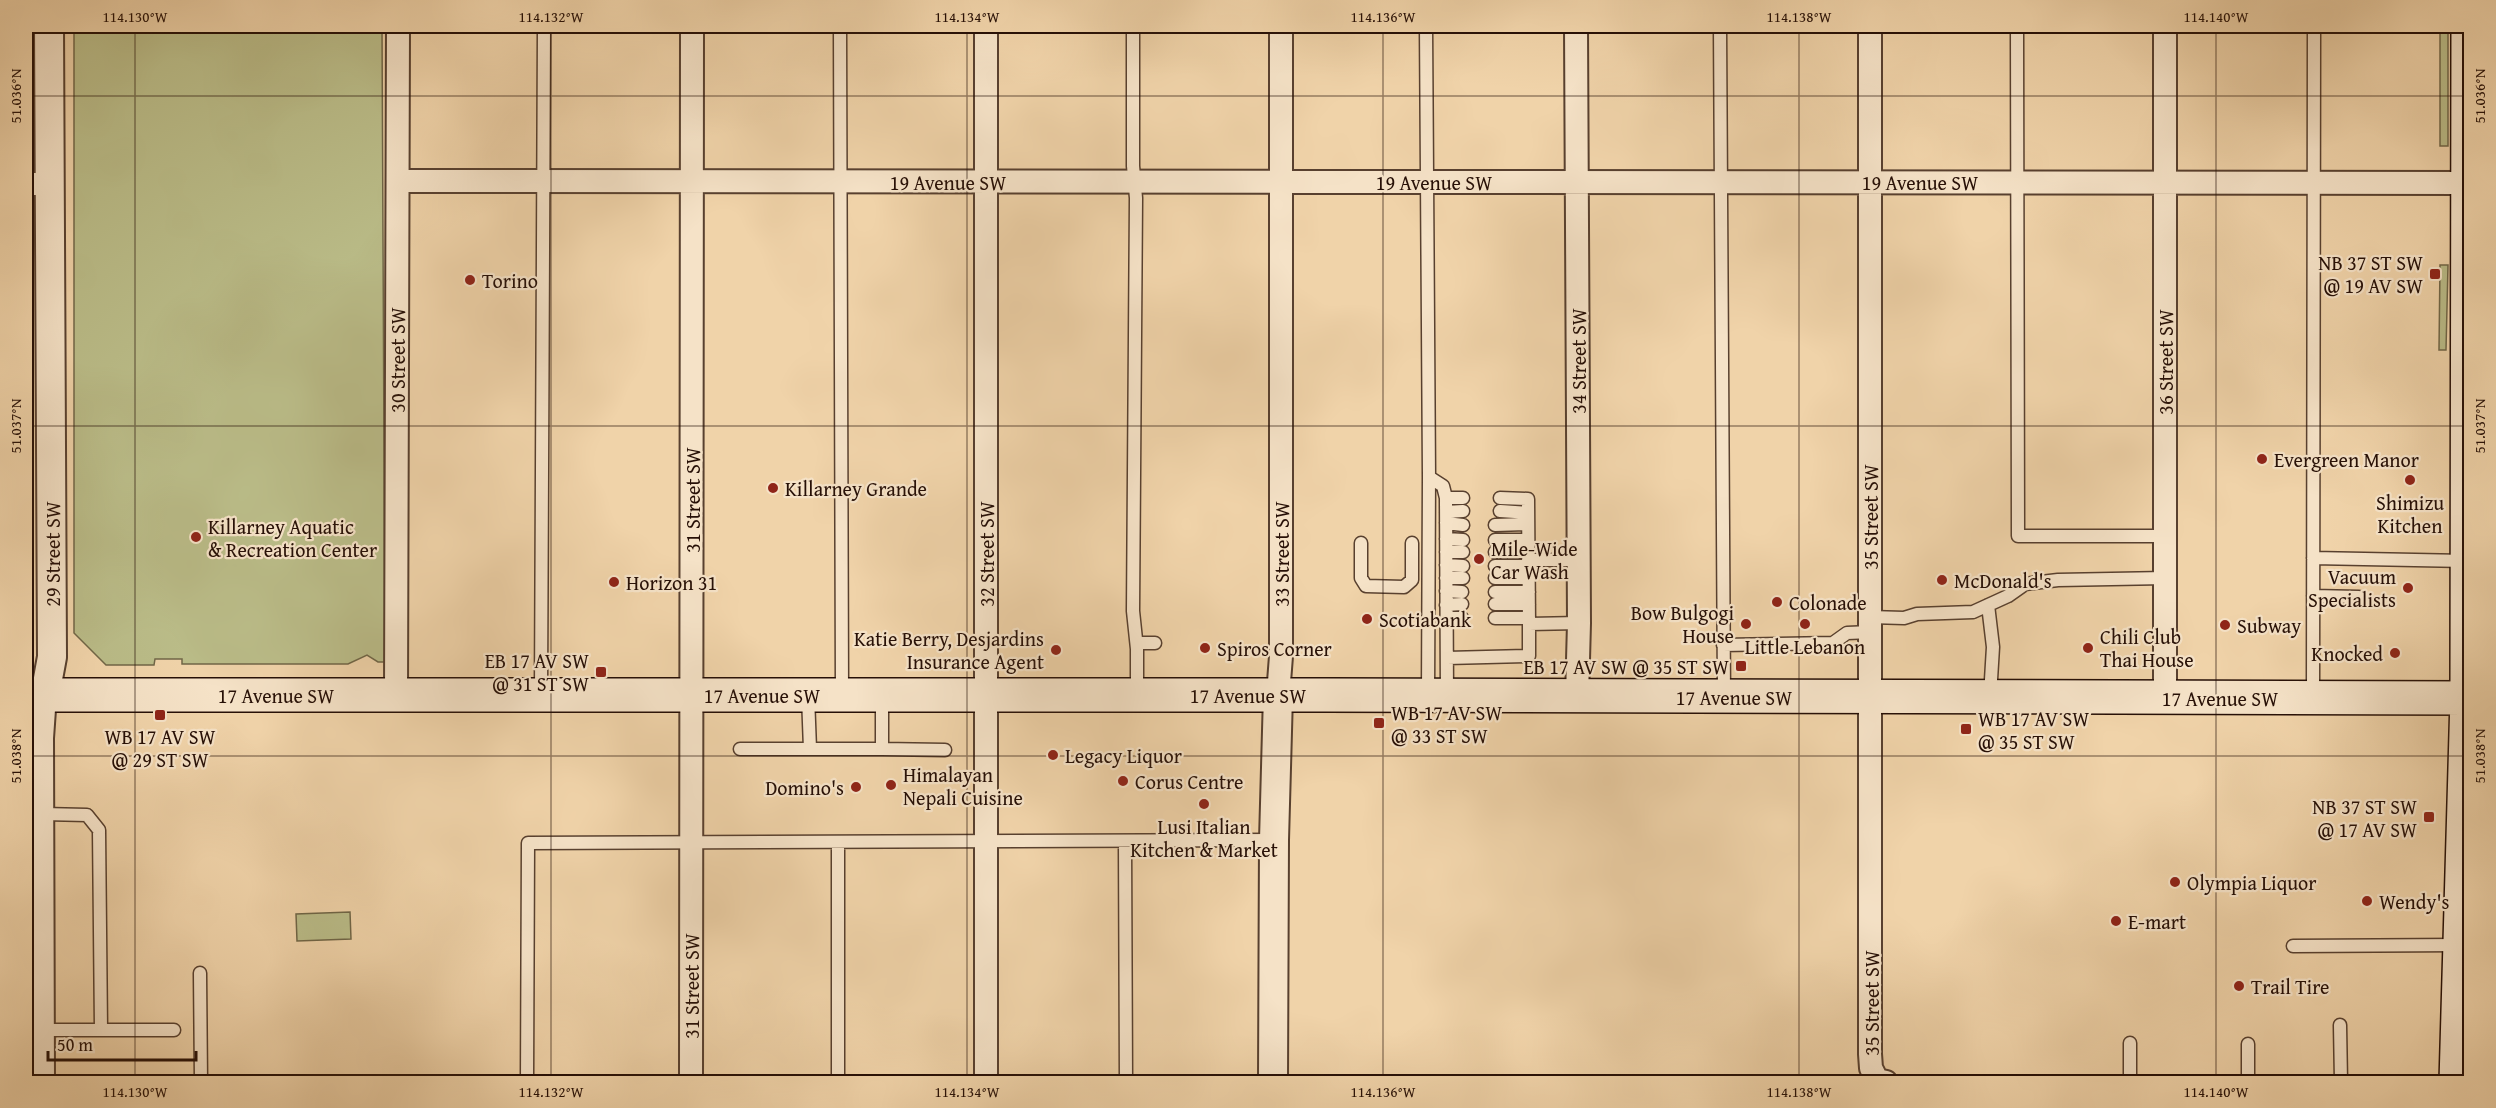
<svg xmlns="http://www.w3.org/2000/svg" width="2496" height="1108" font-family="'Gentium Book Plus',serif">
	<style>
		.green { fill: #babc88; stroke: #706647; stroke-width: 1.5 }
		.lines { fill: none; stroke-linecap: round; stroke-linejoin: round }
		.service-casing { stroke: #58402f; stroke-width: 15 }
		.minor-casing { stroke: #58402f; stroke-width: 26 }
		.tertiary-casing { stroke: #58402f; stroke-width: 32 }
		.secondary-casing { stroke: #260f06; stroke-width: 36 }
		.service { stroke: #f5e2c7; stroke-width: 12 }
		.minor { stroke: #f5e2c7; stroke-width: 22 }
		.tertiary { stroke: #f5e2c7; stroke-width: 28 }
		.secondary { stroke: #f5e2c7; stroke-width: 33 }
		.ticks { fill: none; stroke: #260f06; stroke-width: 1.5; stroke-opacity: 0.45 }
		.poi-dot { fill: #8f2418; stroke: #f5e2c7; stroke-width: 2 }
		.labels { text-anchor: middle; dominant-baseline: central; stroke-width: 4.5; stroke-linejoin: round; paint-order: stroke }
		.street-label { font-size: 20px; fill: #260f06; stroke: #f5e2c7 }
		.poi-label { font-size: 20px; fill: #260f06; stroke: #f5e2c7; text-anchor: start }
		.neatline { fill: none; stroke: #260f06; stroke-width: 2 }
		.ticks-label { font-size: 15px; text-anchor: middle; fill: #260f06 }
	</style>
	<rect width="100%" height="100%" fill="#f0d3a9"/>
	<filter id="stains"><feTurbulence type="fractalNoise" baseFrequency=".00333" numOctaves="4"/><feColorMatrix values="0 0 0 0 .2 0 0 0 0 .09 0 0 0 0 .02 0 0 0 .5 -.17"/></filter>
	<radialGradient id="worn" r=".72"><stop offset=".6" stop-color="#630" stop-opacity="0"/><stop offset="1" stop-color="#630" stop-opacity=".3"/></radialGradient>
	<path class="green" d="M74,26H382L385,662H378L367,655L348,664H182V659H155L154,665H106L74,633Z
		M2440,26H2448V146H2440Z
		M2440,265H2448L2446,350H2439Z
		M350,912L351,939L297,941L296,914Z"/>
	<g class="lines">
		<defs>
			<path id="service" d="M840,26L842,693
				M1133,26V166L1136,198L1133,611L1137,649V693
				M1426,26L1429,477L1428,694
				M1720,26L1724,696
				M2017,26L2018,536H2165
				M1429,477L1443,486L1446,498L1447,694
				M1446,498H1463
				M1500,498L1528,499L1529,624L1579,623
				M1500,511L1528,513
				M1446,512L1463,511
				M1446,523L1463,525
				M1495,525L1528,524
				M1446,539L1463,540
				M1495,540H1528
				M1361,543V578L1366,586L1404,587L1412,580V543
				M1446,552H1463
				M1495,552H1528
				M2313,558L2466,561
				M1528,560H1579
				M1446,565L1463,566
				M1495,566H1528
				M1446,578H1463
				M1495,578H1528
				M1446,591L1462,592
				M1495,592H1529
				M2313,596L2359,597
				M1495,604H1529
				M1446,605L1462,604
				M1988,605L1993,647L1990,696
				M1870,617L1904,618L1917,614L1973,612L2008,596L2025,584L2058,580L2165,578
				M1446,618H1462
				M1495,618H1529
				M1137,643H1155
				M1723,645L1833,643L1847,633L1871,632
				M1447,658L1529,656V624
				M541,694L544,26
				M808,696L810,749H882
				M882,696V749L945,750
				M2313,696L2314,26
				M740,749H810
				M43,814L87,815L99,830L101,1030
				M1125,841L1126,1082
				M838,842V1082
				M2293,946L2460,945
				M200,973L201,1082
				M2340,1025L2341,1082
				M44,1030H174
				M2130,1043V1082
				M2248,1044V1082
				M527,1082L528,843L1274,840"/>
			<path id="minor" d="M986,26V1082
				M1576,26L1579,623L1577,697
				M1870,26V1054L1871,1068L1877,1080L1886,1082
				M398,181L2470,183
				M26,184H49
				M396,695L398,26
				M1278,695L1281,656V26
				M2165,698V26
				M43,1082L42,738L45,695
				M691,1082L692,26"/>
			<path id="tertiary" d="M45,695L52,657L49,26
				M1273,1082L1274,840L1278,695"/>
			<path id="secondary" d="M26,695H1326L2470,698
				M2456,1082L2467,698L2468,26"/>
		</defs>
		<use href="#service" class="service-casing"/>
		<use href="#minor" class="minor-casing"/>
		<use href="#tertiary" class="tertiary-casing"/>
		<use href="#secondary" class="secondary-casing"/>
		<use href="#service" class="service"/>
		<use href="#minor" class="minor"/>
		<use href="#tertiary" class="tertiary"/>
		<use href="#secondary" class="secondary"/>
	</g>
	<path class="ticks" d="M135,26V1082M551,26V1082M967,26V1082M1383,26V1082M1799,26V1082M2216,26V1082M26,96H2470M26,426H2470M26,756H2470"/>
	<g class="poi-dot">
		<rect x="2429" y="268" width="12" height="12" rx="3"/>
		<circle cx="470" cy="280" r="6"/>
		<circle cx="2262" cy="459" r="6"/>
		<circle cx="2410" cy="480" r="6"/>
		<circle cx="773" cy="488" r="6"/>
		<circle cx="196" cy="537" r="6"/>
		<circle cx="1479" cy="559" r="6"/>
		<circle cx="1942" cy="580" r="6"/>
		<circle cx="614" cy="582" r="6"/>
		<circle cx="2408" cy="588" r="6"/>
		<circle cx="1777" cy="602" r="6"/>
		<circle cx="1367" cy="619" r="6"/>
		<circle cx="1746" cy="624" r="6"/>
		<circle cx="1805" cy="624" r="6"/>
		<circle cx="2225" cy="625" r="6"/>
		<circle cx="1205" cy="648" r="6"/>
		<circle cx="2088" cy="648" r="6"/>
		<circle cx="1056" cy="650" r="6"/>
		<circle cx="2395" cy="653" r="6"/>
		<rect x="1735" y="660" width="12" height="12" rx="3"/>
		<rect x="595" y="666" width="12" height="12" rx="3"/>
		<rect x="154" y="709" width="12" height="12" rx="3"/>
		<rect x="1373" y="717" width="12" height="12" rx="3"/>
		<rect x="1960" y="723" width="12" height="12" rx="3"/>
		<circle cx="1053" cy="755" r="6"/>
		<circle cx="1123" cy="781" r="6"/>
		<circle cx="891" cy="785" r="6"/>
		<circle cx="856" cy="787" r="6"/>
		<circle cx="1204" cy="804" r="6"/>
		<rect x="2423" y="811" width="12" height="12" rx="3"/>
		<circle cx="2175" cy="882" r="6"/>
		<circle cx="2367" cy="901" r="6"/>
		<circle cx="2116" cy="921" r="6"/>
		<circle cx="2239" cy="986" r="6"/>
	</g>
	<g class="labels">
		<g class="street-label">
			<text x="948" y="182">19 Avenue SW</text>
			<text x="1434" y="182">19 Avenue SW</text>
			<text x="1920" y="182">19 Avenue SW</text>
			<text transform="translate(397 360) rotate(-90)">30 Street SW</text>
			<text transform="translate(1578 361) rotate(-90)">34 Street SW</text>
			<text transform="translate(2165 362) rotate(-90)">36 Street SW</text>
			<text transform="translate(692 500) rotate(-90)">31 Street SW</text>
			<text transform="translate(1870 517) rotate(-90)">35 Street SW</text>
			<text transform="translate(52 554) rotate(-90)">29 Street SW</text>
			<text transform="translate(986 554) rotate(-90)">32 Street SW</text>
			<text transform="translate(1281 554) rotate(-90)">33 Street SW</text>
			<text x="276" y="695">17 Avenue SW</text>
			<text x="762" y="695">17 Avenue SW</text>
			<text x="1248" y="695">17 Avenue SW</text>
			<text x="1734" y="697">17 Avenue SW</text>
			<text x="2220" y="698">17 Avenue SW</text>
			<text transform="translate(691 986) rotate(-90)">31 Street SW</text>
			<text transform="translate(1871 1003) rotate(-90)">35 Street SW</text>
		</g>
		<g class="poi-label">
			<text x="2423" y="262" text-anchor="end">NB 37 ST SW<tspan x="2423" dy="23">@ 19 AV SW</tspan></text>
			<text x="482" y="280">Torino</text>
			<text x="2274" y="459">Evergreen Manor</text>
			<text x="785" y="488">Killarney Grande</text>
			<text x="2410" y="502" text-anchor="middle">Shimizu<tspan x="2410" dy="23">Kitchen</tspan></text>
			<text x="208" y="526">Killarney Aquatic<tspan x="208" dy="23">&amp; Recreation Center</tspan></text>
			<text x="1491" y="548">Mile-Wide<tspan x="1491" dy="23">Car Wash</tspan></text>
			<text x="2396" y="576" text-anchor="end">Vacuum<tspan x="2396" dy="23">Specialists</tspan></text>
			<text x="1954" y="580">McDonald's</text>
			<text x="626" y="582">Horizon 31</text>
			<text x="1789" y="602">Colonade</text>
			<text x="1734" y="612" text-anchor="end">Bow Bulgogi<tspan x="1734" dy="23">House</tspan></text>
			<text x="1379" y="619">Scotiabank</text>
			<text x="2237" y="625">Subway</text>
			<text x="2100" y="636">Chili Club<tspan x="2100" dy="23">Thai House</tspan></text>
			<text x="1044" y="638" text-anchor="end">Katie Berry, Desjardins<tspan x="1044" dy="23">Insurance Agent</tspan></text>
			<text x="1805" y="646" text-anchor="middle">Little Lebanon</text>
			<text x="1217" y="648">Spiros Corner</text>
			<text x="2383" y="653" text-anchor="end">Knocked</text>
			<text x="589" y="660" text-anchor="end">EB 17 AV SW<tspan x="589" dy="23">@ 31 ST SW</tspan></text>
			<text x="1729" y="666" text-anchor="end">EB 17 AV SW @ 35 ST SW</text>
			<text x="1391" y="712">WB 17 AV SW<tspan x="1391" dy="23">@ 33 ST SW</tspan></text>
			<text x="1978" y="718">WB 17 AV SW<tspan x="1978" dy="23">@ 35 ST SW</tspan></text>
			<text x="160" y="736" text-anchor="middle">WB 17 AV SW<tspan x="160" dy="23">@ 29 ST SW</tspan></text>
			<text x="1065" y="755">Legacy Liquor</text>
			<text x="903" y="774">Himalayan<tspan x="903" dy="23">Nepali Cuisine</tspan></text>
			<text x="1135" y="781">Corus Centre</text>
			<text x="844" y="787" text-anchor="end">Domino's</text>
			<text x="2417" y="806" text-anchor="end">NB 37 ST SW<tspan x="2417" dy="23">@ 17 AV SW</tspan></text>
			<text x="1204" y="826" text-anchor="middle">Lusi Italian<tspan x="1204" dy="23">Kitchen &amp; Market</tspan></text>
			<text x="2187" y="882">Olympia Liquor</text>
			<text x="2379" y="901">Wendy's</text>
			<text x="2128" y="921">E-mart</text>
			<text x="2251" y="986">Trail Tire</text>
		</g>
	</g>
	<rect width="2496" height="1108" fill="none" stroke="#f0d3a9" stroke-width="66"/>
	<path d="M48 1051v9h148v-9" fill="none" stroke="#260f06" stroke-width="3"/>
	<text x="57" y="1051" font-size="18" fill="#260f06" stroke="#f5e2c7" stroke-width="4.5" paint-order="stroke">50 m</text>
	<rect x="33" y="33" width="2430" height="1042" class="neatline"/>
	<g class="ticks-label">
		<text x="135" y="22">114.130°W</text>
		<text x="551" y="22">114.132°W</text>
		<text x="967" y="22">114.134°W</text>
		<text x="1383" y="22">114.136°W</text>
		<text x="1799" y="22">114.138°W</text>
		<text x="2216" y="22">114.140°W</text>
		<text transform="translate(2480 96) rotate(-90)" y="5">51.036°N</text>
		<text transform="translate(16 96) rotate(-90)" y="5">51.036°N</text>
		<text transform="translate(2480 426) rotate(-90)" y="5">51.037°N</text>
		<text transform="translate(16 426) rotate(-90)" y="5">51.037°N</text>
		<text transform="translate(2480 756) rotate(-90)" y="5">51.038°N</text>
		<text transform="translate(16 756) rotate(-90)" y="5">51.038°N</text>
		<text x="135" y="1097">114.130°W</text>
		<text x="551" y="1097">114.132°W</text>
		<text x="967" y="1097">114.134°W</text>
		<text x="1383" y="1097">114.136°W</text>
		<text x="1799" y="1097">114.138°W</text>
		<text x="2216" y="1097">114.140°W</text>
	</g>
	<rect width="100%" height="100%" filter="url(#stains)"/>
	<rect width="100%" height="100%" fill="url(#worn)"/>
</svg>
